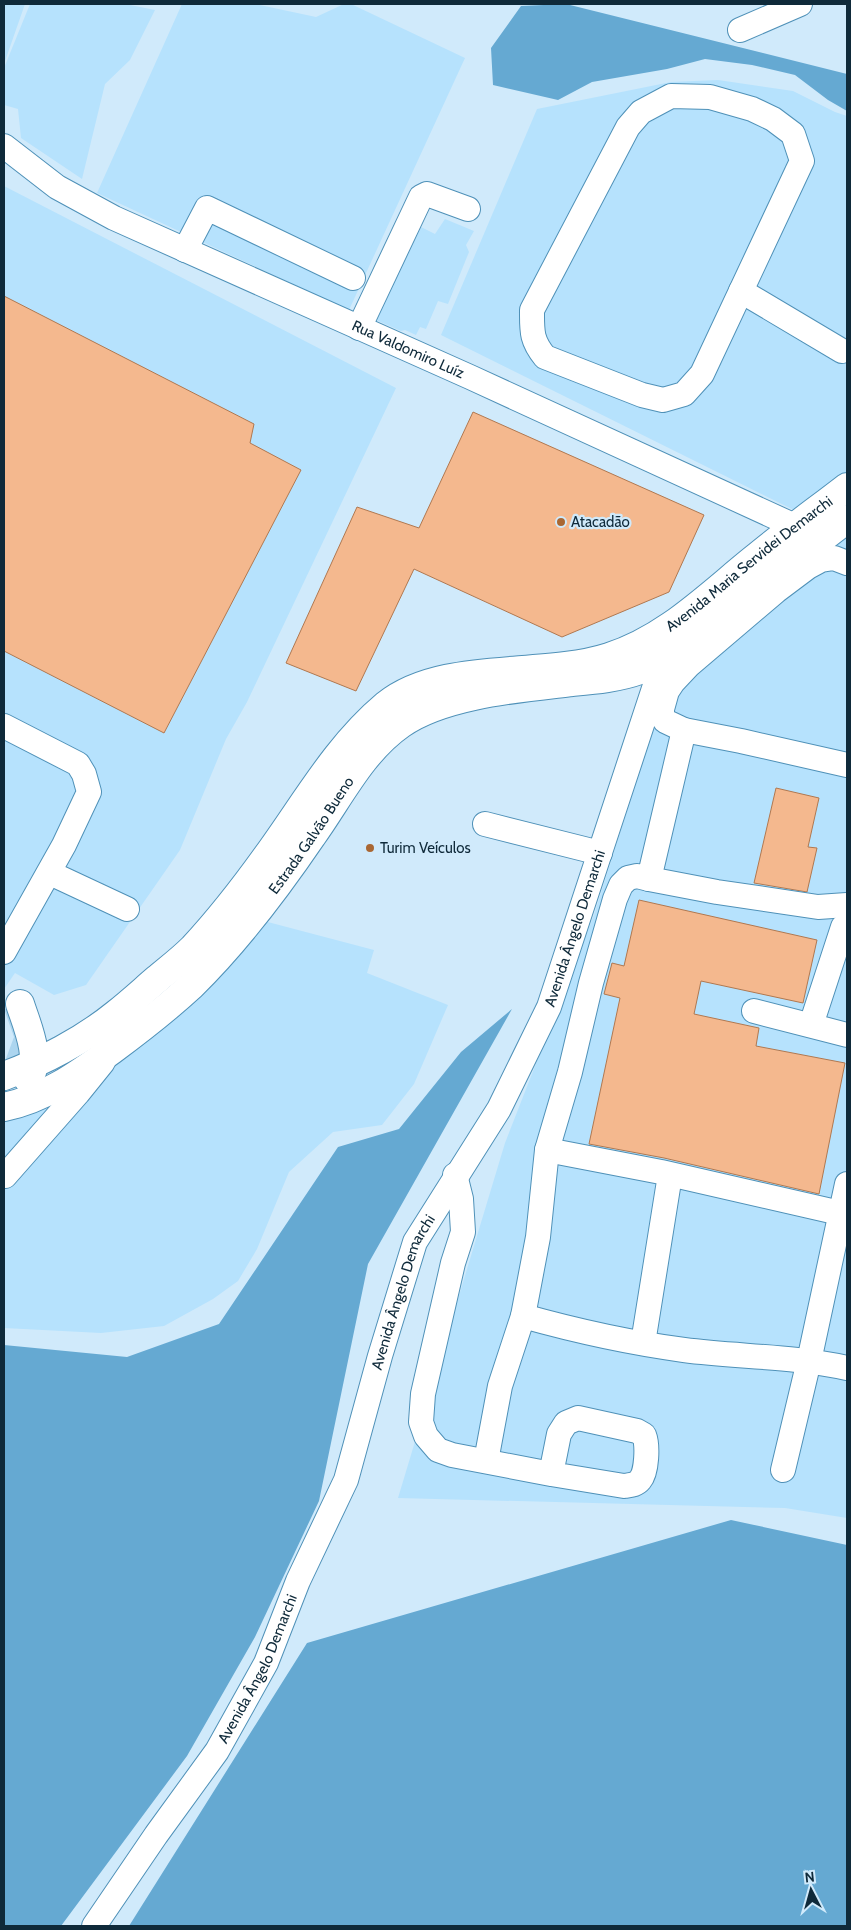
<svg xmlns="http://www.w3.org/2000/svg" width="851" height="1930" font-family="Cabin,sans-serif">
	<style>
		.built { fill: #b6e2fd }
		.green { fill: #acd5ef }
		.forest { fill: #65a9d2 }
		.building { fill: #f4b88e; stroke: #b07850 }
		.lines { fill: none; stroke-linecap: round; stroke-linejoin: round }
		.minor-casing { stroke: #4f91b8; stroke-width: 26 }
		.major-casing { stroke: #4f91b8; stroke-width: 30 }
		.minor { stroke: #fff; stroke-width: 24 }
		.major { stroke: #fff; stroke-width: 28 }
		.poi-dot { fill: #a96733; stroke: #d0eafb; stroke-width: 2 }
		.labels { text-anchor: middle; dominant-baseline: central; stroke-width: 4.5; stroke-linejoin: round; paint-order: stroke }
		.street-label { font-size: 15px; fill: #0f2a3a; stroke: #d0eafb }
		.poi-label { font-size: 15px; fill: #0f2a3a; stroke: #d0eafb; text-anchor: start }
	</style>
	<rect width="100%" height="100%" fill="#d0eafb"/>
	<path class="built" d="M4,4H25L4,64Z
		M30,4H125L155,10L130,60L105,84L82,179L21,138L18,109L4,105V68Z
		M182,4H255L316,17L344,4H351L465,58L349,310L97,193Z
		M718,80L793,91L835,112L847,116V474L800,513L441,335L537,109L671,82Z
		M4,186L396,388L247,702L226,739L180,850L86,985L54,995L15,973L4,989Z
		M445,219L474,231L466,245L469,252L448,304L438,301L426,329L420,327L416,335L405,330L401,331L376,320L421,227L435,234Z
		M847,530V1518L785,1508L398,1498L505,1143L594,915L660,706Z
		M264,921L374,950L367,973L448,1005L414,1084L382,1125L333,1132L289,1172L257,1249L238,1281L213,1299L164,1326L101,1333L4,1328V1122L32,1114L156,1031Z"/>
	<path class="green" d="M4,1009H10L23,1053L4,1064L14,1037Z"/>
	<path class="forest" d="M566,4L847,74V111L828,100L795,75L752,65L705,59L667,69L592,82L558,100L493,85L491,48L521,6Z
		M512,1009L368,1264L319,1501L255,1637L187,1756L61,1926H4V1345L127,1357L219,1324L338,1147L399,1129L461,1052Z
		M731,1520L847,1545V1926H129L307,1643Z"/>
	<path class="building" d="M4,296L254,424L250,443L301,470L164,733L4,651Z
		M473,412L704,515L669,592L562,637L414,569L356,691L286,663L357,507L419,528Z
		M776,788L819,798L808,847L817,848L807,892L754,883Z
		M639,900L817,940L803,1003L701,981L694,1014L759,1028L756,1046L845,1063L819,1194L664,1158L589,1144L620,998L604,994L612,963L624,966Z"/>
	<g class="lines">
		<defs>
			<g id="minor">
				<path d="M740,30L800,4"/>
				<path d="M671,96L710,97L752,109L773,119L793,134L802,161L702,374L684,394L663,400L642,395L545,357C531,340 532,331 532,310L628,127L641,112Z"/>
				<path id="s1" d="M4,146L57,187L114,218L470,377L797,527L809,535"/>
				<path d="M185,250L207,208L353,278"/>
				<path d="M741,291L842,351"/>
				<path d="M359,328L421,197L427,194L468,209"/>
				<path d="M847,563L834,558L821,560L808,567L776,591L689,665L673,682L667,691L662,709V715L665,721L684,730L741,741L847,765"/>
				<path d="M4,726L78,764L84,774L89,792L64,845L4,952"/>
				<path d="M485,824L600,853"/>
				<path d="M50,873L127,909"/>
				<path d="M649,879L717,892L818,907L847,905"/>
				<path d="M754,1011L847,1035"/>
				<path d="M811,1025L843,927"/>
				<path d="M547,1150L661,1172L840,1213"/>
				<path d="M455,1175L461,1199L463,1232L453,1263L423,1394L421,1422L426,1436L438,1450L452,1455L551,1474L624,1486C630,1485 636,1485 640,1480C647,1472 648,1445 644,1435L637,1431L578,1418L566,1423L559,1434L551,1474"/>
				<path d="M5,1176L78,1093L103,1062"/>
				<path d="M523,1316C573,1330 632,1343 684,1350C738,1357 794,1356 847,1368"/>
				<path d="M643,1343L670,1175"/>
				<path d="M486,1461L500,1386L523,1316L538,1237L547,1150L570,1072L591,983L615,899L621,885L628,878L637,876L649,879L684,730"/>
				<path d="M783,1470L809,1361L847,1184"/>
				<path id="s2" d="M94,1926L156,1835L217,1751L266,1663L298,1581L346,1480L380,1356L415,1242L499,1109L549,1007L664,658L659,650"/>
			</g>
			<g id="major">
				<path d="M20,1004C26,1023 43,1060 28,1079"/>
				<path id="s3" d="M4,1076C42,1062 84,1040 116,1014C130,1003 143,991 157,979C169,969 182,959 193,948C220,919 244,888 267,856C305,804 336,747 386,705C442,660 541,679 609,657C666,639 708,596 754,559C784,534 816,511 847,487"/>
				<path id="s4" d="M4,1107C44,1099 79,1074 112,1050C139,1030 166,1009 191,986C237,941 276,889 312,836C340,797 361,752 401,724C444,694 521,688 572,682C594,680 618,678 640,670C677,657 707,628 737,604C774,575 811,547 847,519"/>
			</g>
		</defs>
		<use href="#minor" class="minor-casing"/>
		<use href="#major" class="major-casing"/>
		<use href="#minor" class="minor"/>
		<use href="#major" class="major"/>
	</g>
	<g class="poi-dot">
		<circle cx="561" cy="522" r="5"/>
		<circle cx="370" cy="848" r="5"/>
	</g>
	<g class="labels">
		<g class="street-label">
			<text stroke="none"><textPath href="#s1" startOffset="454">Rua Valdomiro Luíz</textPath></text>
			<text stroke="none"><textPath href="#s3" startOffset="941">Avenida Maria Servidei Demarchi</textPath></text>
			<text stroke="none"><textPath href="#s4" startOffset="418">Estrada Galvão Bueno</textPath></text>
			<text stroke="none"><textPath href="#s2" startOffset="1116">Avenida Ângelo Demarchi</textPath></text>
			<text stroke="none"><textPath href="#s2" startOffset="711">Avenida Ângelo Demarchi</textPath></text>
			<text stroke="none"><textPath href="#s2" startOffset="306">Avenida Ângelo Demarchi</textPath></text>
		</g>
		<g class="poi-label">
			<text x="571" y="522">Atacadão</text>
			<text x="380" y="848">Turim Veículos</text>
		</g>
	</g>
	<rect width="851" height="1930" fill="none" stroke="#0f2a3a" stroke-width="10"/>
	<g transform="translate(811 1890) rotate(354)" stroke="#d0eafb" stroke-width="4" paint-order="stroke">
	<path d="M0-4L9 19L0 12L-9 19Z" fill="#0f2a3a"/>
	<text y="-8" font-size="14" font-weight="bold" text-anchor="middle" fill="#0f2a3a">N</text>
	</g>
</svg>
